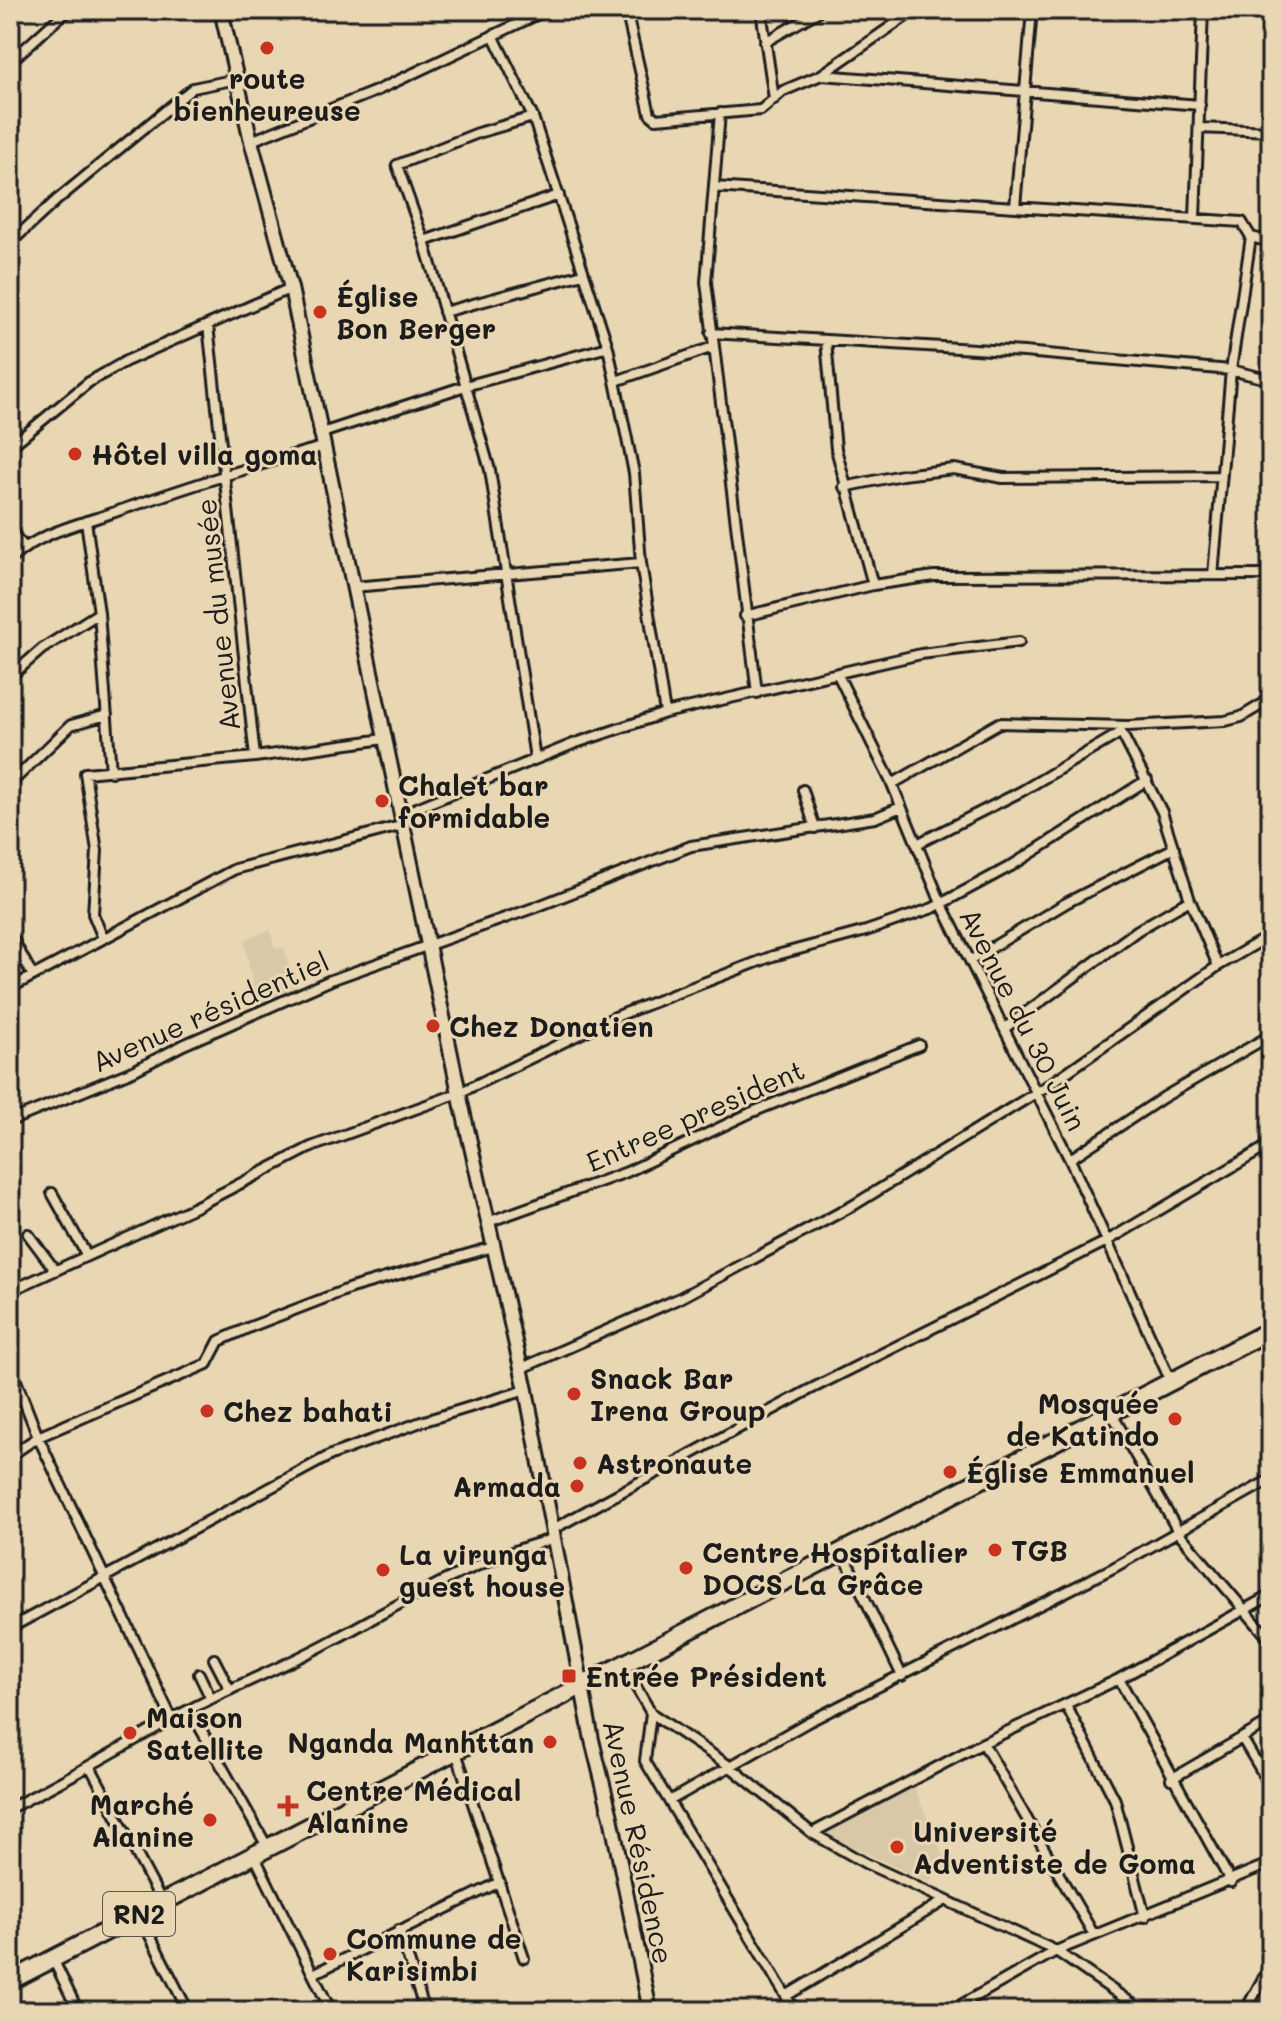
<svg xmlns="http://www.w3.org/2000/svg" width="1281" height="2021" font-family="Mali,sans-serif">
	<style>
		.built { fill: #d9c8a8 }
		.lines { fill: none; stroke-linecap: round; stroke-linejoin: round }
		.street-casing { stroke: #1c1c1c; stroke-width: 14 }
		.secondary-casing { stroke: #1c1c1c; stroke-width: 18 }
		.highway-casing { stroke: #1c1c1c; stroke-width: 22 }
		.street { stroke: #e9d7b4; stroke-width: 8 }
		.secondary { stroke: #e9d7b4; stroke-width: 12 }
		.highway { stroke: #e9d7b4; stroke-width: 16 }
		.poi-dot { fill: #c8321e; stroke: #e9d7b4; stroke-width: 3 }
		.labels { text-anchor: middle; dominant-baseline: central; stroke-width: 6; stroke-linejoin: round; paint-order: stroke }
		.shield { fill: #e9d7b4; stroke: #5a544a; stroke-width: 2 }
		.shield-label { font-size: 26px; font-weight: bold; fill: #1c1c1c }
		.poi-label { font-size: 28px; font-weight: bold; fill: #1c1c1c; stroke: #e9d7b4; text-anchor: start }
		.street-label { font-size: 28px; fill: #1c1c1c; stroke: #e9d7b4 }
	</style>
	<rect width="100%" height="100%" fill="#e9d7b4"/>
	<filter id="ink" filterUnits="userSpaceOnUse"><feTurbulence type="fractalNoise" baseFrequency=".0125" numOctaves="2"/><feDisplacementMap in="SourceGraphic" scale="16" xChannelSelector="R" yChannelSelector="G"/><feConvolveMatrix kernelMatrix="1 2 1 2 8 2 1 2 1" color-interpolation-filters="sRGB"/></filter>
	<g filter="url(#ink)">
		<path class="built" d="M270,930L275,949L284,948L296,991L257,1006L244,940Z
			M913,1784L946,1863L929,1883L822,1832Z"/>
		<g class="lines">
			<defs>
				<path id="street" d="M626,10L650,114L656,119L761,110L783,91L821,75L915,10
					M761,10L774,99
					M493,35L533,117L608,347L634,473L641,563L665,713
					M765,42L821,10
					M10,62L63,14L73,10
					M822,75L1200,105
					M720,113L706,282L757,693
					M533,117L478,133L397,165L424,241L490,470L535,758
					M1199,128L1271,131
					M251,141L376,91L547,10
					M714,187L1242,222L1251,237L1231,370L1213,575
					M1015,207L1032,10
					M1195,218L1203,10
					M1251,237L1271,242
					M424,241L559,195
					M10,243L58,199L193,88L237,79
					M444,312L583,274
					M208,325L255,757
					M711,333L1024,352L1231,370L1271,380
					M826,341L836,449L873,585
					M616,381L713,347
					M319,434L465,386L608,347
					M10,447L89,382L126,361L291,288
					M844,487L902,475L954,469L1003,478L1221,476
					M86,521L99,613L111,772
					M10,532L24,546
					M10,560C37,533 80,524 115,512C184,488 252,466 322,447
					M352,587L641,563
					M745,616L873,585L934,576L1271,575
					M838,675L892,784L941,903L1072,1164L1171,1382
					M10,677L42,649L99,613
					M1118,726L1162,812L1190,900L1218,966
					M10,784L71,725L107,715
					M892,784L999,723L1128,726L1225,721L1241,717L1271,699
					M803,790L815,828
					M402,814L573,744L665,713L921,654L1019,642
					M917,844L1022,791L1120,733
					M10,934L33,976
					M103,938L93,914L97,851L85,773L255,757L384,739
					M971,960L1066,903L1174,848
					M10,988L235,869L404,825
					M1005,1028L1138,930L1190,900
					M10,1121L135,1070L183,1045L331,980L536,907L691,846L875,818L901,807
					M1070,1159L1164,1097L1271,1035
					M52,1193L86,1254
					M488,1222L627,1172L750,1113L919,1045
					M28,1234L55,1270
					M10,1291L195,1207L311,1147L459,1093L615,1017L773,956L866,931L933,908L1011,866L1147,780
					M10,1365L38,1437L172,1719
					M522,1368L680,1298L854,1205L1047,1086L1218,966L1271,935
					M1111,1412L1179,1533L1271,1641
					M10,1456L38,1437L207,1364L219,1341L250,1327L351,1288L493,1247
					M555,1528L809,1390L1107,1241L1271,1144
					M843,1553L902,1676
					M10,1628L331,1455L421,1422L526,1390
					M214,1659L230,1690
					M623,1664L651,1713L728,1765L812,1833L865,1863L1056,1951L1143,2011
					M199,1674L211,1699
					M1119,1679L1231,1882
					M1066,1705L1115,1800L1145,1917
					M190,1710L268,1848
					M651,1713L645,1761L795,2011
					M1242,1738L1271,1787
					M983,1743L1094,1935
					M456,1752L524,1958
					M91,1768L162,1902
					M1171,1779L1271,1721
					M669,1801L808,1722L1113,1568L1271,1479
					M10,1808C65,1781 117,1750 170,1720C223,1690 281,1669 335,1639C413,1597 467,1563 555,1538
					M812,1833L983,1743L1119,1679L1271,1595
					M254,1855L331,2011
					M139,1914L188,2011
					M399,1930L425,2011
					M53,1959L78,2011
					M313,1974L500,1882
					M786,1996L944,1901
					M950,2011L1056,1951L1271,1863
					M1245,2011L1271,1964"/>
				<path id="secondary" d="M221,10L251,141L291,288L459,1093L526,1390L592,1740L611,1817L650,2011"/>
				<path id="highway" d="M10,1981L1271,1330"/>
			</defs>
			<use href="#street" class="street-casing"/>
			<use href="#secondary" class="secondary-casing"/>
			<use href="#highway" class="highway-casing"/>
			<use href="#street" class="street"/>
			<use href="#secondary" class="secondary"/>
			<use href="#highway" class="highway"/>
		</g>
	</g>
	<g class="poi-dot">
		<circle cx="267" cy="48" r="8"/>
		<circle cx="320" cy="312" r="8"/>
		<circle cx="75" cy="454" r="8"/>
		<circle cx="382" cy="801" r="8"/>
		<circle cx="433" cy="1026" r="8"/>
		<circle cx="574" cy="1394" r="8"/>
		<circle cx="207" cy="1411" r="8"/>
		<circle cx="1175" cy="1419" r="8"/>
		<circle cx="580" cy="1463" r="8"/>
		<circle cx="950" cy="1472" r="8"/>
		<circle cx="577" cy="1486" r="8"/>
		<circle cx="995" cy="1550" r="8"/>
		<circle cx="686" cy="1568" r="8"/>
		<circle cx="383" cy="1570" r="8"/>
		<rect x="561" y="1668" width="16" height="16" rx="4"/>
		<circle cx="130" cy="1733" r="8"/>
		<circle cx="550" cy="1742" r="8"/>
		<path d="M284 1794h8v8h8v8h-8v8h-8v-8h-8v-8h8z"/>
		<circle cx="210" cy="1820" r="8"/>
		<circle cx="897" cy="1847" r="8"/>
		<circle cx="330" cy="1954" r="8"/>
	</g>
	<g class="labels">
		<rect class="shield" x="103" y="1892" width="72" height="44" rx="6"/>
		<g class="shield-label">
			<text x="139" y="1914">RN2</text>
		</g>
		<g class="poi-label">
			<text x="267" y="78" text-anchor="middle">route<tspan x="267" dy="32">bienheureuse</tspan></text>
			<text x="336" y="296">Église<tspan x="336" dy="32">Bon Berger</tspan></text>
			<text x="91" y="454">Hôtel villa goma</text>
			<text x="398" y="785">Chalet bar<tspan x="398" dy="32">formidable</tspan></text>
			<text x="449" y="1026">Chez Donatien</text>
			<text x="590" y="1378">Snack Bar<tspan x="590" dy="32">Irena Group</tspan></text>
			<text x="1159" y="1403" text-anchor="end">Mosquée<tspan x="1159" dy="32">de Katindo</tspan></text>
			<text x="223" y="1411">Chez bahati</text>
			<text x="596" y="1463">Astronaute</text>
			<text x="966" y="1472">Église Emmanuel</text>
			<text x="561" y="1486" text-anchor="end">Armada</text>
			<text x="1011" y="1550">TGB</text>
			<text x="702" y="1552">Centre Hospitalier<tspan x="702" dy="32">DOCS La Grâce</tspan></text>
			<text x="399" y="1554">La virunga<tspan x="399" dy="32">guest house</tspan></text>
			<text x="585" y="1676">Entrée Président</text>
			<text x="146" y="1717">Maison<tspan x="146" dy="32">Satellite</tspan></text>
			<text x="534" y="1742" text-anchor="end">Nganda Manhttan</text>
			<text x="306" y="1790">Centre Médical<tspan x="306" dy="32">Alanine</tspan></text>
			<text x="194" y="1804" text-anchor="end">Marché<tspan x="194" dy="32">Alanine</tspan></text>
			<text x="913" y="1831">Université<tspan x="913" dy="32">Adventiste de Goma</tspan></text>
			<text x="346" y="1938">Commune de<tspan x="346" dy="32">Karisimbi</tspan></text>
		</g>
		<g class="street-label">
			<text transform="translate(217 615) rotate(-96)">Avenue du musée</text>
			<text transform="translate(210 1011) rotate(-24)">Avenue résidentiel</text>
			<text transform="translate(1024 1019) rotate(63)">Avenue du 30 Juin</text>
			<text transform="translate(695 1115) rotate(-24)">Entree president</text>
			<text transform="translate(639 1842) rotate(78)">Avenue Résidence</text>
		</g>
	</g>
	<rect width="1281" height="2021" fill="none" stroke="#e9d7b4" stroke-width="40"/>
	<rect x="20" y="20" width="1241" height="1981" fill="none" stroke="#1c1c1c" stroke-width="3" filter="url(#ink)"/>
</svg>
